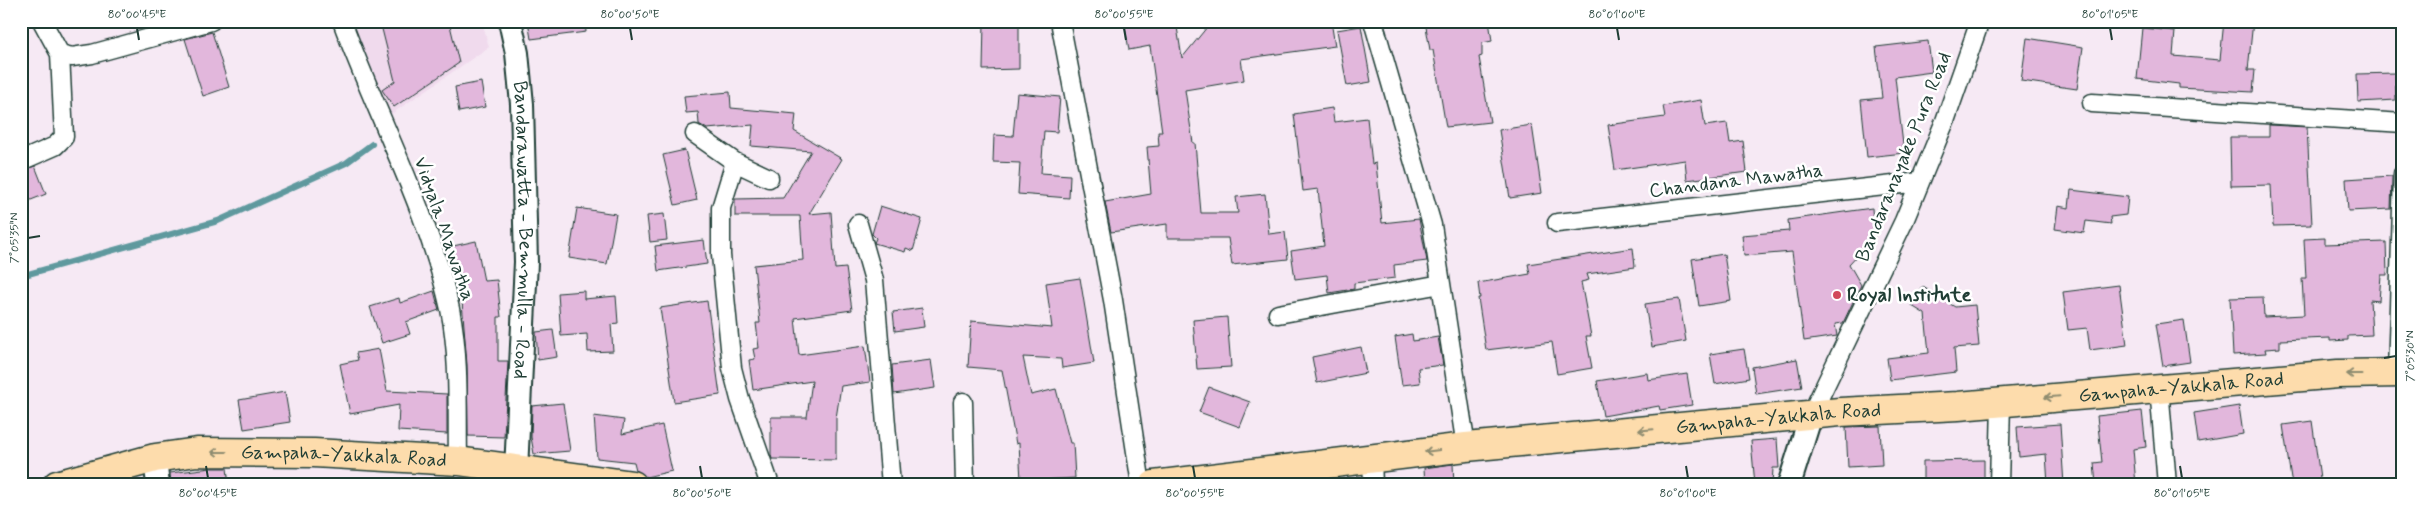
<svg xmlns="http://www.w3.org/2000/svg" width="2424" height="506" font-family="Mynerve,sans-serif">
	<style>
		.built { fill: #f0daed }
		.lines { fill: none; stroke-linecap: round; stroke-linejoin: round }
		.stream { stroke: #5e999e; stroke-width: 6 }
		.building { fill: #e2b7dc; stroke: #1f3d34 }
		.minor-casing { stroke: #1f3d34; stroke-width: 21 }
		.tertiary-casing { stroke: #1f3d34; stroke-width: 26 }
		.trunk-casing { stroke: #1f3d34; stroke-width: 31 }
		.minor { stroke: #fff; stroke-width: 18 }
		.tertiary { stroke: #fff; stroke-width: 22 }
		.trunk { stroke: #fddcac; stroke-width: 28 }
		.oneway { stroke: #8e8c70 }
		.ticks { fill: none; stroke: #1f3d34; stroke-width: 2 }
		.poi-dot { fill: #d1495b; stroke: #fff; stroke-width: 2 }
		.labels { text-anchor: middle; dominant-baseline: central; stroke-width: 5; stroke-linejoin: round; paint-order: stroke }
		.street-label { font-size: 20px; fill: #1f3d34; stroke: #fff }
		.poi-label { font-size: 20px; font-weight: bold; fill: #1f3d34; stroke: #fff; text-anchor: start }
		.neatline { fill: none; stroke: #1f3d34; stroke-width: 2 }
		.ticks-label { font-size: 12px; text-anchor: middle; fill: #1f3d34 }
	</style>
	<rect width="100%" height="100%" fill="#f6e9f4"/>
	<filter id="ink" filterUnits="userSpaceOnUse"><feTurbulence type="fractalNoise" baseFrequency=".02" numOctaves="2"/><feDisplacementMap in="SourceGraphic" scale="10" xChannelSelector="R" yChannelSelector="G"/><feConvolveMatrix kernelMatrix="1 2 1 2 8 2 1 2 1" color-interpolation-filters="sRGB"/></filter>
	<g filter="url(#ink)">
		<path class="built" d="M351,21H482L489,47L387,117Z"/>
		<g class="lines">
			<path class="stream" d="M21,276L218,221L346,163L372,144"/>
		</g>
		<path class="building" d="M380,21H449L459,63L394,107L382,90L395,81Z
			M528,21H585L586,32L531,39Z
			M984,21H1019V69L983,70Z
			M1124,21H1176L1182,58L1212,21H1331L1335,46L1241,59L1244,80L1185,90L1193,143H1195L1201,213H1238L1236,197L1265,194L1269,234L1285,232L1288,259L1232,265L1228,238H1167V224L1111,232L1105,202L1151,194L1147,147L1159,146L1158,132H1162L1150,46L1129,50Z
			M1425,21H1489L1492,41L1482,43V56L1479,57L1490,122L1446,127L1433,50H1430Z
			M2224,21H2253L2248,70H2255L2253,92L2179,88V84L2137,79L2142,28L2175,31L2173,56L2220,60Z
			M1361,26L1371,82L1347,86L1337,30Z
			M212,32L229,87L203,96L185,39Z
			M2027,38L2083,47L2077,89L2021,81Z
			M1928,41L1932,72L1895,77L1904,153L1867,157L1861,100L1882,98L1876,47Z
			M2395,73L2396,100L2358,102L2357,74Z
			M481,82L485,107L459,112L455,87Z
			M730,92L731,108L796,114L794,131L842,159L809,214L831,212L835,269L846,268L852,310L795,318L799,355L865,346L870,382L841,386L836,418V460L772,459L771,455V417H807L812,381L753,390L749,360L755,359L753,349L759,348L756,323H760L754,265L803,260L800,216H735V199L783,198L811,151L751,146L753,125L707,129L699,124L698,112L686,113L684,96Z
			M1017,93L1060,97L1057,132L1044,131L1041,173L1070,175L1069,198L1018,194L1020,163L993,162L994,135L1013,136Z
			M1701,100L1705,126L1727,123L1730,143L1743,141L1747,172L1687,180L1685,160L1615,170L1608,125L1665,117L1663,106Z
			M1332,108L1334,122L1367,118L1372,164L1376,163L1382,223L1419,219L1427,261L1394,265L1395,278L1354,283V289L1329,293L1327,275L1295,279L1291,251L1324,246L1318,189L1303,191L1294,114Z
			M1532,125L1542,193L1510,198L1499,130Z
			M2269,125L2307,127L2312,225L2273,226L2271,185L2231,186L2230,137H2269Z
			M685,150L697,200L675,205L663,155Z
			M35,166L46,194L21,204V171Z
			M2392,176L2391,209L2348,211L2346,179Z
			M2071,190L2128,197L2126,215L2110,217L2111,224L2086,221L2084,233L2055,229L2058,206L2069,208Z
			M880,206L922,219L913,251L906,248L905,252L874,243L876,238L872,234Z
			M577,208L616,214L607,264L569,258Z
			M1872,208L1874,237L1849,264L1861,285L1843,323L1835,324L1837,336L1804,341L1792,252L1744,256L1742,235L1789,231L1788,220Z
			M664,214L667,240L650,242L647,216Z
			M2325,238V244L2386,242L2387,275H2381L2379,301L2370,300L2372,335L2348,336V340L2330,341V338L2280,340V348L2265,349L2266,353L2233,355L2230,298L2263,297L2264,317L2304,315L2302,278H2306L2304,239Z
			M704,240L707,264L658,271L655,246Z
			M476,241L484,281L497,280L501,317H498V361H508L504,437L468,436L467,365L462,301L459,302L444,248Z
			M1633,248L1635,267L1587,274L1589,280L1581,282L1591,336H1586L1592,368L1557,374L1552,342L1486,350L1478,298H1480L1478,283L1530,274L1528,264Z
			M1724,254L1731,301L1699,306L1692,259Z
			M1080,278L1094,363L1062,368L1061,359L1023,357L1031,395L1056,389L1070,443H1073L1075,478L1021,481L1019,443L1016,444L1002,370L968,367L971,321L1052,328L1046,283Z
			M2119,285L2127,345L2090,350L2087,328L2068,330L2063,292Z
			M1923,287L1955,307L1975,305L1979,346L1954,348L1956,372L1890,380L1887,358L1929,353L1925,314L1912,306Z
			M434,291L439,310L406,322L410,334L382,343L370,307L399,298L400,303Z
			M584,291V299L616,296L618,323L611,324L613,351L588,352L587,334L561,336L558,293Z
			M1679,299L1686,341L1652,347L1645,304Z
			M707,301L720,395L674,402L660,308Z
			M922,308L924,327L895,331L893,312Z
			M1227,317L1231,367L1197,369L1193,320Z
			M2184,320L2190,362L2163,366L2156,324Z
			M553,330L557,357L538,360L536,332Z
			M1412,334L1413,341L1438,337L1443,365L1418,368L1420,383L1402,385L1395,337Z
			M1361,347L1366,373L1317,383L1312,357Z
			M379,349L387,391L447,394V434L398,431L399,405L350,414L340,364L358,360L356,353Z
			M1744,349L1749,378L1715,384L1710,354Z
			M1797,359L1802,387L1756,394L1752,367Z
			M931,360L935,388L894,394L892,365Z
			M1647,373L1648,380L1687,374L1692,405L1660,410L1659,406L1603,416L1597,381Z
			M1209,387L1250,402L1240,427L1199,412Z
			M285,392L290,422L244,429L239,400Z
			M563,403L570,451L534,454L531,437L532,406Z
			M2239,406L2243,434L2198,442L2194,413Z
			M2142,411L2146,447L2133,449L2136,485H2096L2094,463L2102,462L2097,416Z
			M594,416L624,420L622,434L662,425L672,471L646,477L636,470L634,462L597,458Z
			M2312,421L2321,485H2292L2283,425Z
			M2060,424L2064,485H2048L2046,454L2019,457L2017,427Z
			M1880,426L1882,465L1848,467L1846,427Z
			M1777,439L1779,468H1773L1772,485H1755L1751,441Z
			M1984,460V485H1923V461Z
			M1453,464L1454,485H1425L1424,468Z
			M211,468H227L229,485H171L170,473Z"/>
		<g class="lines">
			<defs>
				<path id="minor" d="M42,21L60,54L72,57L92,54L211,21
					M342,21C377,117 428,209 450,309C460,358 457,411 458,461
					M1060,21L1113,300L1141,485
					M1373,21L1432,225L1466,447
					M2092,103L2403,123
					M695,134L735,162L769,178
					M21,161L55,146L64,137L60,54
					M735,162L721,208V255L732,368L740,399L770,485
					M1557,223L1920,182
					M858,224L874,280L891,485
					M1278,314L1441,284
					M2397,373L2403,174
					M2159,387L2167,485
					M963,402L965,485
					M1811,415L1904,221L1945,121L1980,21
					M1372,458L1373,485
					M498,485L500,467
					M1999,485L2001,402"/>
				<g id="tertiary">
					<path id="s1" d="M510,21L517,53L522,104L526,262L516,470"/>
					<path d="M155,458L158,485"/>
					<path d="M1789,485L1811,415"/>
				</g>
				<g id="trunk">
					<path id="s2" d="M57,485L155,458L197,452L314,453L458,461L633,485"/>
					<path id="s3" d="M1154,485L1466,447L1840,412L1958,406L2338,374L2403,373"/>
				</g>
			</defs>
			<use href="#minor" class="minor-casing"/>
			<use href="#tertiary" class="tertiary-casing"/>
			<use href="#trunk" class="trunk-casing"/>
			<use href="#minor" class="minor"/>
			<use href="#tertiary" class="tertiary"/>
			<use href="#trunk" class="trunk"/>
		</g>
		<defs><path id="oneway-shaft" d="M-6 0H5M1.5-3L5.5 0L1.5 3" fill="none" stroke-width="1.6" stroke-linecap="round" stroke-linejoin="round" transform="scale(1.25)"/></defs>
		<g class="oneway">
			<use href="#oneway-shaft" transform="translate(2354 374) rotate(180)"/>
			<use href="#oneway-shaft" transform="translate(2052 397) rotate(175)"/>
			<use href="#oneway-shaft" transform="translate(1646 430) rotate(175)"/>
			<use href="#oneway-shaft" transform="translate(1432 451) rotate(173)"/>
			<use href="#oneway-shaft" transform="translate(219 452) rotate(-180)"/>
		</g>
	</g>
	<path class="ticks" d="M137,28L139,40M630,28L632,40M1124,28L1126,40M1617,28L1619,40M2110,28L2112,40M28,238L40,236M2384,358L2396,356M206,466L208,478M700,466L702,478M1193,466L1195,478M1686,466L1688,478M2180,466L2182,478"/>
	<circle class="poi-dot" cx="1837" cy="295" r="5"/>
	<g class="labels">
		<g class="street-label">
			<text transform="translate(1904 157) rotate(-68)">Bandaranayake Pura Road</text>
			<text transform="translate(1736 181) rotate(-7)">Chandana Mawatha</text>
			<text transform="translate(444 229) rotate(71)">Vidyala Mawatha</text>
			<text stroke="none"><textPath href="#s1" startOffset="210">Bandarawatta - Bemmulla - Road</textPath></text>
			<text stroke="none"><textPath href="#s3" startOffset="1032">Gampaha-Yakkala Road</textPath></text>
			<text stroke="none"><textPath href="#s3" startOffset="628">Gampaha-Yakkala Road</textPath></text>
			<text stroke="none"><textPath href="#s2" startOffset="291">Gampaha-Yakkala Road</textPath></text>
		</g>
		<g class="poi-label">
			<text x="1847" y="295">Royal Institute</text>
		</g>
	</g>
	<rect width="2424" height="506" fill="none" stroke="#fff" stroke-width="55"/>
	<rect x="28" y="28" width="2368" height="450" class="neatline"/>
	<g class="ticks-label">
		<text x="137" y="18">80°00'45"E</text>
		<text x="630" y="18">80°00'50"E</text>
		<text x="1124" y="18">80°00'55"E</text>
		<text x="1617" y="18">80°01'00"E</text>
		<text x="2110" y="18">80°01'05"E</text>
		<text transform="translate(14 238) rotate(-90)" y="4">7°05'35"N</text>
		<text transform="translate(2410 356) rotate(-90)" y="4">7°05'30"N</text>
		<text x="208" y="497">80°00'45"E</text>
		<text x="702" y="497">80°00'50"E</text>
		<text x="1195" y="497">80°00'55"E</text>
		<text x="1688" y="497">80°01'00"E</text>
		<text x="2182" y="497">80°01'05"E</text>
	</g>
</svg>
